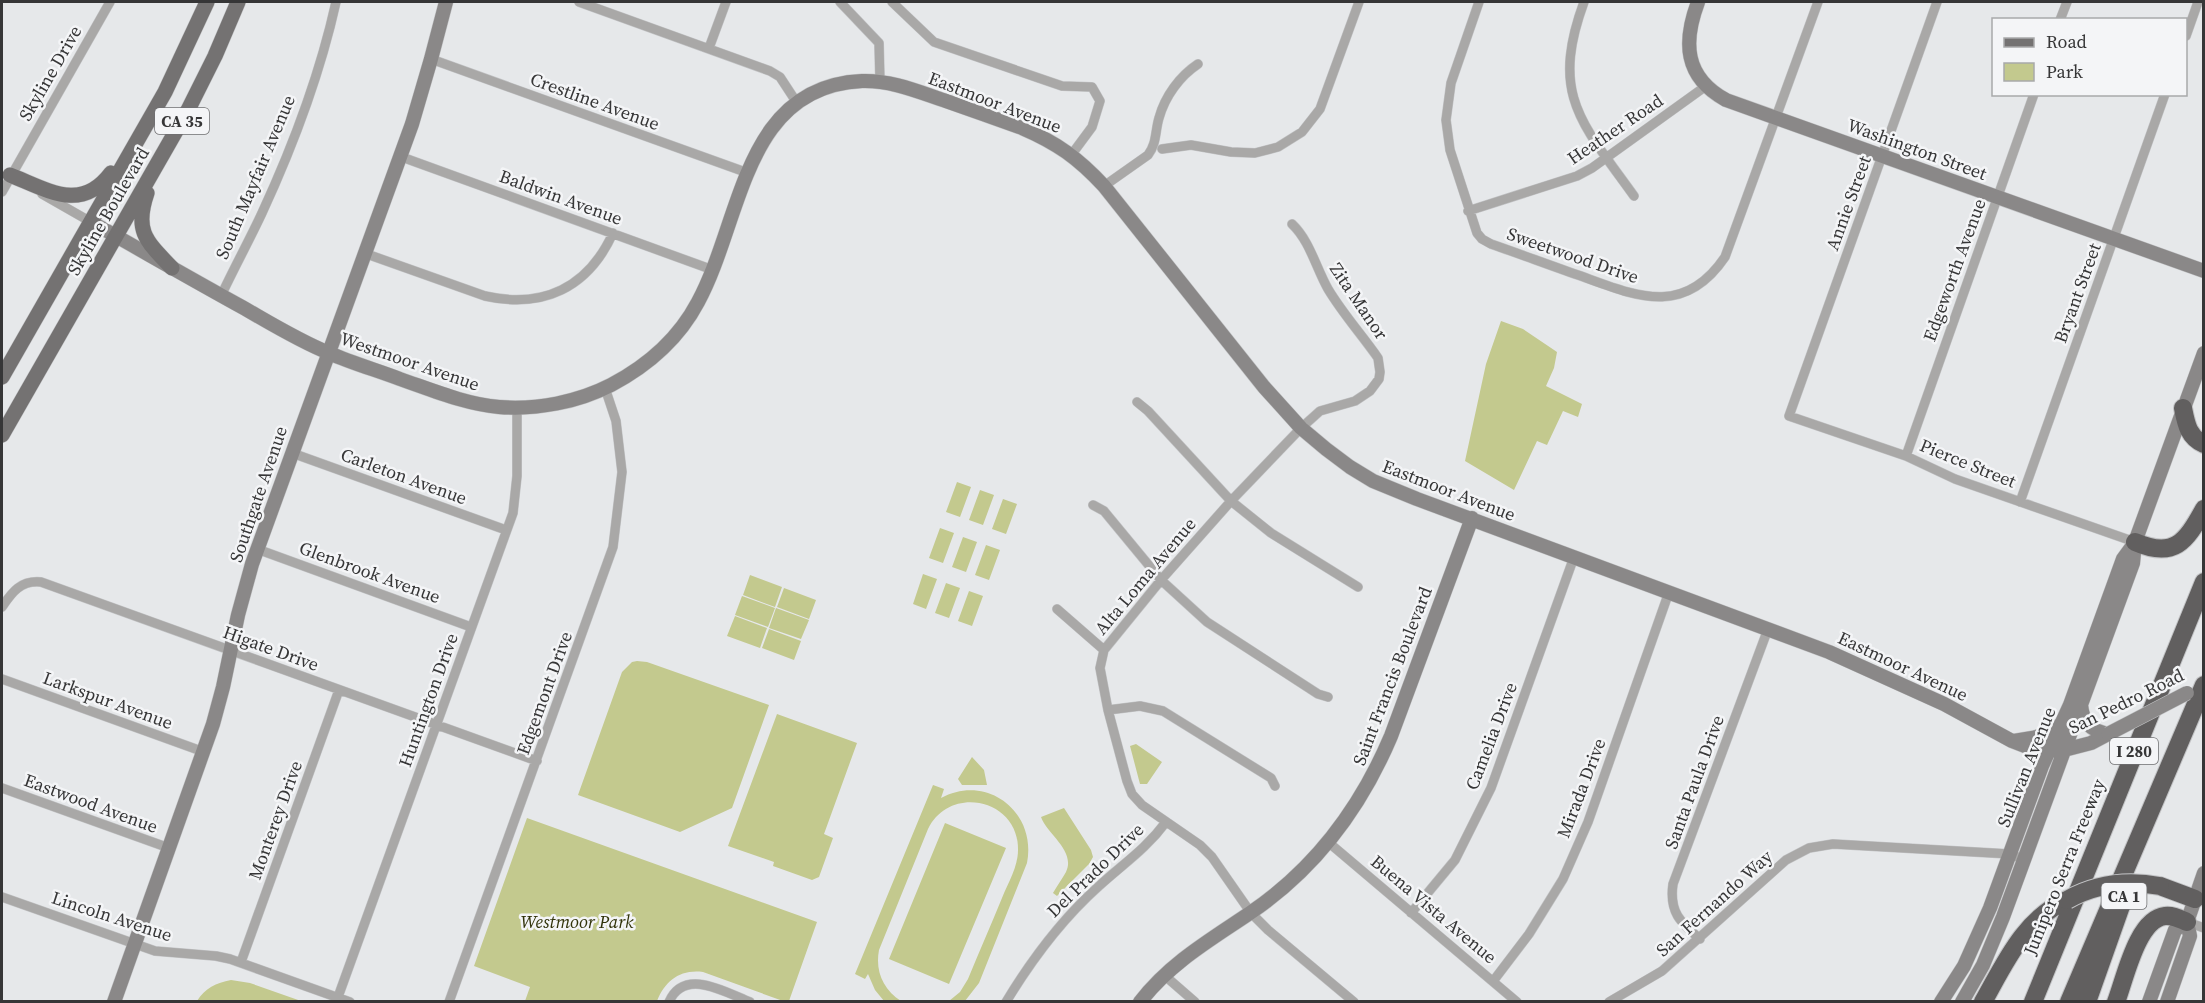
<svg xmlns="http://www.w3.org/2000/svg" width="2205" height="1003" font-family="'Source Serif 4',serif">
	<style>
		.green { fill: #c3c98e }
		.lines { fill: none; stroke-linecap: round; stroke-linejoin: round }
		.street-casing { stroke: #c3c4c6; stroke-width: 10 }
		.secondary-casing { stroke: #c3c4c6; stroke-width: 15 }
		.primary-casing { stroke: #c3c4c6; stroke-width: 16 }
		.highway-casing { stroke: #c3c4c6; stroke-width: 20 }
		.street { stroke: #a9a8a7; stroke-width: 9 }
		.secondary { stroke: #8a8888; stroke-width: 14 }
		.primary { stroke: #747272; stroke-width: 15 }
		.highway { stroke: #615f5f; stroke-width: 18 }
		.secondary-bridge-casing { stroke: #c3c4c6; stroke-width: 15; stroke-linecap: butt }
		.highway-bridge-casing { stroke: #c3c4c6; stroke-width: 20; stroke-linecap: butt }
		.secondary-bridge { stroke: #8a8888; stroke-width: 14 }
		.highway-bridge { stroke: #615f5f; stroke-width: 18 }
		.labels { text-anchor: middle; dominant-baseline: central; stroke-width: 5; stroke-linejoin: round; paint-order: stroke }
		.shield { fill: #f4f5f7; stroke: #6f6f71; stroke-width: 1.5 }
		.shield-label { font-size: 16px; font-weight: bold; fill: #363637 }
		.street-label { font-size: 18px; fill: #363637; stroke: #f4f5f7 }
		.park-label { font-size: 18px; font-style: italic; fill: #303208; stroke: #f4f5f7 }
	</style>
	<rect width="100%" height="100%" fill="#e6e8ea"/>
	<path class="green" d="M1501,321L1523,329L1557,352L1554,368L1546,386L1582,404L1578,417L1563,411L1547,445L1537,441L1514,490L1465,461L1486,364Z
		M957,482L971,487L960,517L946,512Z
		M980,490L994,495L983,525L969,520Z
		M1003,499L1017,504L1006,534L992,529Z
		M940,528L954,533L943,563L929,558Z
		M963,537L977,542L966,572L952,567Z
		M986,545L1000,550L989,580L975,575Z
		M923,574L937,579L926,609L913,604Z
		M750,575L782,587L775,607L743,595Z
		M946,583L960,588L949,618L935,613Z
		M784,588L816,600L809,619L777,607Z
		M969,591L983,596L972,626L958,621Z
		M742,596L775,608L768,627L735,615Z
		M776,608L809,620L801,639L769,628Z
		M735,616L767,628L760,648L727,636Z
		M769,629L801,641L794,660L762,648Z
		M637,661L647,662L769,705L732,808L680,832L578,795L622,672L632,662Z
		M777,714L857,743L824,834L833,838L819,877L812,880L773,866L774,862L728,846Z
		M1136,744L1162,762L1147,784H1140L1130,746Z
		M972,757L984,770L987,785H962L958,779Z
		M933,785L944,789L941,798C987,773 1037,812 1027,863L979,983L965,1001H949L960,992L968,979C979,952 991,925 1002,898C1008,883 1018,867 1018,850C1019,799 950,784 928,829L879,950C875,971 883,989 901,1001H884L875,990L868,974L865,979L855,974Z
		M1064,808L1091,850L1093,857L1089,864L1057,896L1053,893C1057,886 1062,879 1066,872C1076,851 1047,834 1041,817Z
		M527,818L817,922L789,1001H783L703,972C680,969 665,981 657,1001H525L530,987L474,966Z
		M945,823L1006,848L949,984L889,959Z
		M231,980L250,983L301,1001H197C205,988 216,983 231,980Z"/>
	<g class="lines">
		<defs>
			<path id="street" d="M579,2L770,71L780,77L797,103
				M840,2L879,43L880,82
				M892,2L934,42L1062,86L1092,87L1100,101L1092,127L1072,154
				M1479,2L1451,83L1446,120L1450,150L1477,233L1482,239L1491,244C1520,254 1549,265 1578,275C1634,295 1683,319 1725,257L1818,2
				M1584,2C1550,95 1581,122 1634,196
				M1937,2L1789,416L1906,456L1955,479L2135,542
				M2060,20L2067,2
				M2186,36L2198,2
				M709,48L726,2
				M431,59L748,173
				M1162,149L1191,145L1231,152L1255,153L1278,147L1302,132L1320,109L1359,2
				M399,156L713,270
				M1104,186L1148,155C1157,143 1155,131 1159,118C1165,96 1180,76 1198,64
				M2,192L110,2
				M42,194L91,222
				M1468,211L1577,176L1592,168L1706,86
				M1292,224C1310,241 1316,268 1328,289C1343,314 1362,335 1378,358L1380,372L1379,379L1370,391L1355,401L1320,411L1301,428L1231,501L1161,580L1104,650L1100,668L1108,710L1127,781L1132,794L1142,805L1200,845L1212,857L1251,913L1268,930L1354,1002
				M364,253L485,296C543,309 588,288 613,233
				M221,296C234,268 249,241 262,213C293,146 320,74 336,2
				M1137,402L1148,411L1231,501L1271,533L1358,587
				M292,453L506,530
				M1906,456L2034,94
				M2020,502L2165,94
				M1093,505L1104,511L1161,580L1207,622L1318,694L1328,697
				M257,549L471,627
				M2,607C12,592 21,580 41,582L537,761
				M1057,609L1104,650
				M2,679L204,752
				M1108,710L1140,706L1163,711L1271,778L1275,786
				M2,788L169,848
				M1328,842L1517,1002
				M2,897L155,951L216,956L230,959L350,1002
				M1411,913L1455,860L1491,788L1574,557
				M2187,922L2204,928
				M1700,939C1680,922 1669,912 1673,884L1768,629
				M241,962L339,690
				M1164,975L1195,1002
				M1494,980L1529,934L1563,879L1588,822L1669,592
				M338,997L513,513L517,476V408
				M449,1002L613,547L622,472L616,421L605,388
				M669,1002C684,967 725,992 750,1002
				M1006,1002C1032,959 1062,919 1099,886C1123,864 1146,849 1166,822
				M1609,1002L1662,971L1786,860L1809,848L1833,844L2010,854L2025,860"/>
			<path id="secondary" d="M1698,2C1683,42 1684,77 1726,100L2204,271
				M91,222C141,250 191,279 242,307C270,323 299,341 329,353C352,363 376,370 400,379C432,390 465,404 499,407C537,410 578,402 611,385C647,366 679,338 698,302C742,221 743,86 862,81C891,80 919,92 946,101C971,110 997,119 1022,128C1057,143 1078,158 1104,186L1264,387L1301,428L1326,449L1350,467L1373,481L1417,499L1829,652L1944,704L2012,741L2038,751L2064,750L2091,743L2108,734
				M2081,705C2083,723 2090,730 2108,734
				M2014,741L2037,737L2062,724
				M114,1002L213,724L223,687L238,615L252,564L412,124L431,59L446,2
				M1140,1002C1170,963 1210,940 1250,913C1315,869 1361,807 1391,736L1472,518
				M1941,1002L1964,966L1990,908L2042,766L2070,705L2123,559L2134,544
				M1962,1002L1983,965L2003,917L2133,563L2135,542L2204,353
				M2149,1002L2175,930L2187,922
				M2167,1002L2190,936L2187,922L2204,873"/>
			<path id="primary" d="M10,175C48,190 81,213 111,173
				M147,193C134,231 146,241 172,268
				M2,377L165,92L207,2
				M2,435L188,110L215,56L238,2"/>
			<path id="highway" d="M2183,408C2186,423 2188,437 2204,444
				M2135,542C2174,559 2186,542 2204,509
				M2160,886L2195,899
				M1983,1002C2005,963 2024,919 2067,900
				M2033,1002L2204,582
				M2069,1002L2204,685
				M2087,1002L2121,906
				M2116,1002C2125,979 2137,919 2165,916C2173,915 2180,919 2187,922"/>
		</defs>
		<use href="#street" class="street-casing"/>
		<use href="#secondary" class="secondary-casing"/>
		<use href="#primary" class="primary-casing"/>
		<use href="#highway" class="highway-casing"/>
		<use href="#street" class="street"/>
		<use href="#secondary" class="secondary"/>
		<use href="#primary" class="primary"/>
		<use href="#highway" class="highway"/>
		<defs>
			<path id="secondary-bridge" d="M2108,734L2187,693"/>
			<path id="highway-bridge" d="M2067,900C2097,883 2127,880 2160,886"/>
		</defs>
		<use href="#secondary-bridge" class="secondary-bridge-casing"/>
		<use href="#highway-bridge" class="highway-bridge-casing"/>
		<use href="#secondary-bridge" class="secondary-bridge"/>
		<use href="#highway-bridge" class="highway-bridge"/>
	</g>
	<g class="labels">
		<g class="shield">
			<rect x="155" y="108" width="54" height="26" rx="4.5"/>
			<rect x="2110" y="738" width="48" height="26" rx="4.5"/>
			<rect x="2101.5" y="883" width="45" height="26" rx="4.5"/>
		</g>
		<g class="shield-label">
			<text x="182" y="121">CA 35</text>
			<text x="2134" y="751">I 280</text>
			<text x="2124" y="896">CA 1</text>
		</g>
		<g class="street-label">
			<text transform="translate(50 73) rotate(-60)">Skyline Drive</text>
			<text transform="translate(595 101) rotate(20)">Crestline Avenue</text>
			<text transform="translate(995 102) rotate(21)">Eastmoor Avenue</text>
			<text transform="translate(1615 129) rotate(-34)">Heather Road</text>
			<text transform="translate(1917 149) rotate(20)">Washington Street</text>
			<text transform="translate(255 177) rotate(-67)">South Mayfair Avenue</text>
			<text transform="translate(561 197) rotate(20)">Baldwin Avenue</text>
			<text transform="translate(1848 203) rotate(-70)">Annie Street</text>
			<text transform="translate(108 211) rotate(-60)">Skyline Boulevard</text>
			<text transform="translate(1573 255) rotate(19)">Sweetwood Drive</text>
			<text transform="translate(1954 270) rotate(-70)">Edgeworth Avenue</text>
			<text transform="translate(2077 293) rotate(-70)">Bryant Street</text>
			<text transform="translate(1359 301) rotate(56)">Zita Manor</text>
			<text transform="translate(410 361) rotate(19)">Westmoor Avenue</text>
			<text transform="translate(1968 463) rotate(22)">Pierce Street</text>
			<text transform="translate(404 476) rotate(20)">Carleton Avenue</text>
			<text transform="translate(1449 490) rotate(21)">Eastmoor Avenue</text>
			<text transform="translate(258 494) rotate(-71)">Southgate Avenue</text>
			<text transform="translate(370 572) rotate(20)">Glenbrook Avenue</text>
			<text transform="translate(1145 576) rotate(-50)">Alta Loma Avenue</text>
			<text transform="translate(271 648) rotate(20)">Higate Drive</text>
			<text transform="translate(1903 666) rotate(25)">Eastmoor Avenue</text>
			<text transform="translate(1392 676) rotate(-69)">Saint Francis Boulevard</text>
			<text transform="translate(544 693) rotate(-70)">Edgemont Drive</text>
			<text transform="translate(108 700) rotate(20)">Larkspur Avenue</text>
			<text transform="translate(428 700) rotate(-70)">Huntington Drive</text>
			<text transform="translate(2126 701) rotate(-26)">San Pedro Road</text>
			<text transform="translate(1491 736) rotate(-69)">Camelia Drive</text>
			<text transform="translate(2026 767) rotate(-68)">Sullivan Avenue</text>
			<text transform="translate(1694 782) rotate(-70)">Santa Paula Drive</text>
			<text transform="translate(1581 788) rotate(-69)">Mirada Drive</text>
			<text transform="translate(91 803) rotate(20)">Eastwood Avenue</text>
			<text transform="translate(275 820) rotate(-70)">Monterey Drive</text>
			<text transform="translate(2064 867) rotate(-68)">Junipero Serra Freeway</text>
			<text transform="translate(1095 870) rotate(-44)">Del Prado Drive</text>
			<text transform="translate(1714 903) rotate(-42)">San Fernando Way</text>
			<text transform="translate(1434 909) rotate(40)">Buena Vista Avenue</text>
			<text transform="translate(112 916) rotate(18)">Lincoln Avenue</text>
		</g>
		<g class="park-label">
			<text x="577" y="921">Westmoor Park</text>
		</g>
	</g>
	<rect width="2205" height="1003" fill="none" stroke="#363637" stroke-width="6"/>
	<rect x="1992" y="18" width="195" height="78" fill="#f4f5f7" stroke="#a8a9aa" stroke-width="1.5"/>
	<rect x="2004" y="38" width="30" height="9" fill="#747272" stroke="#a8a9aa" stroke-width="1.5"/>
	<text x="2046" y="48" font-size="18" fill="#363637">Road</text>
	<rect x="2004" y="63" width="30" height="18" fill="#c3c98e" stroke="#a8a9aa" stroke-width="1.5"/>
	<text x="2046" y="78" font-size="18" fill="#363637">Park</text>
</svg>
